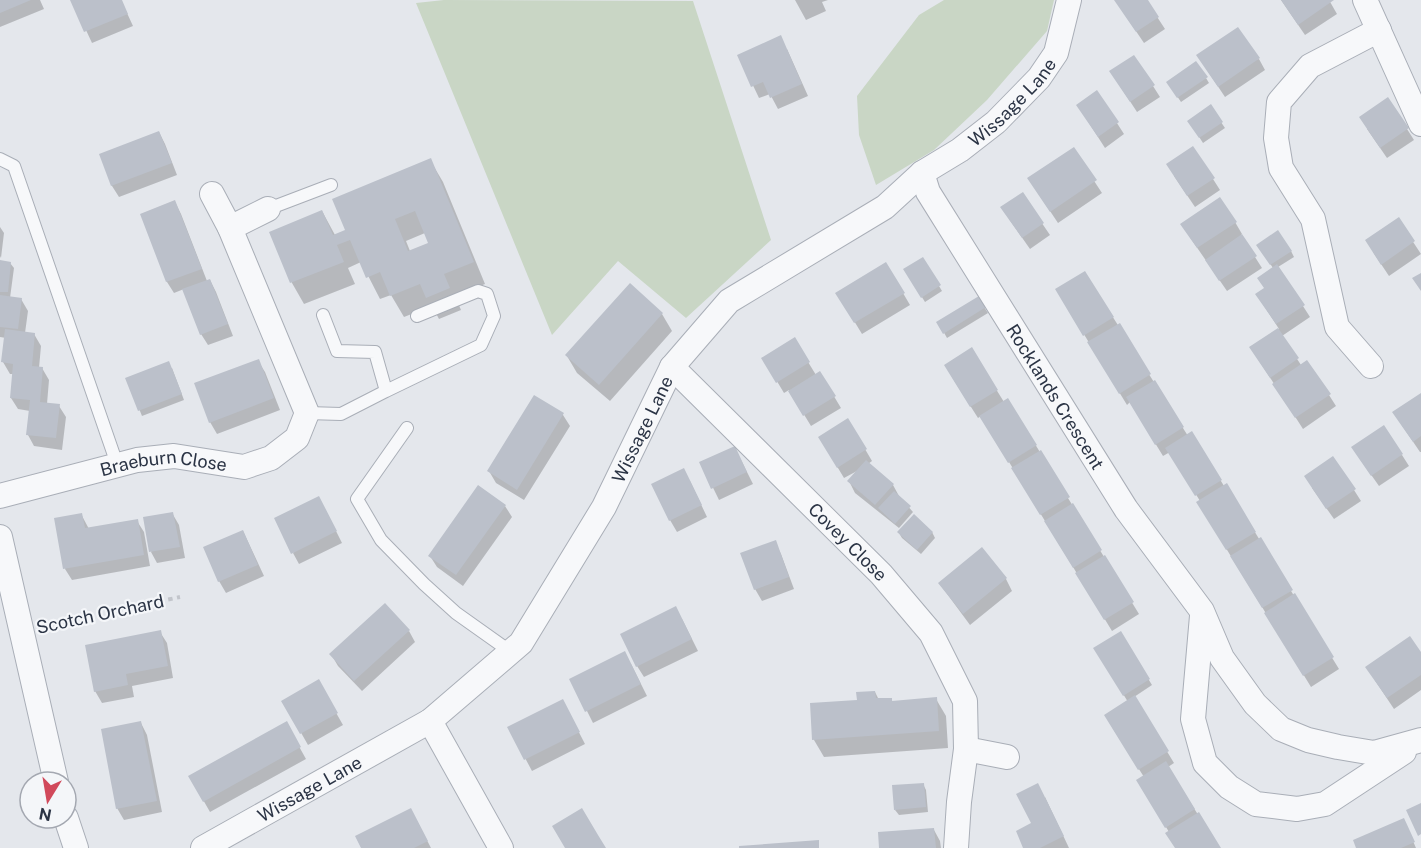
<svg xmlns="http://www.w3.org/2000/svg" width="1421" height="848" font-family="'Public Sans',sans-serif">
	<style>
		.green { fill: #c9d6c5 }
		.shadow { fill: #0003; fill-rule: evenodd }
		.building { fill: #bbc0ca; fill-rule: evenodd }
		.lines { fill: none; stroke-linecap: round; stroke-linejoin: round }
		.lane-casing { stroke: #a9aeb7; stroke-width: 14 }
		.street-casing { stroke: #a9aeb7; stroke-width: 26 }
		.path { stroke: #c2c5cb; stroke-width: 4; stroke-dasharray: 4.5 4.5; stroke-linecap: butt }
		.lane { stroke: #f7f8fa; stroke-width: 12 }
		.street { stroke: #f7f8fa; stroke-width: 24 }
		.labels { text-anchor: middle; dominant-baseline: central; stroke-width: 4.5; stroke-linejoin: round; paint-order: stroke }
		.street-label { font-size: 18px; fill: #2b3445; stroke: #f4f6f9 }
	</style>
	<rect width="100%" height="100%" fill="#e4e7ec"/>
	<path class="green" d="M444,0L693,1L771,240L686,318L618,261L552,335L416,3Z
		M944,0H1054L1047,31L987,100L934,150L876,185L859,135L857,96L919,15Z"/>
	<path class="shadow" d="M0,0H40L44,9L0,27Z
		M72,0H121L133,26L92,43Z
		M795,0H828L822,2L826,11L806,20Z
		M1118,0H1146L1165,29L1144,43L1123,12Z
		M1281,0H1329L1337,14L1305,35Z
		M787,49L808,96L778,109L770,94L759,98L739,56Z
		M1259,59L1265,70L1225,97L1205,67Z
		M1206,78L1209,83L1181,102L1171,87Z
		M1118,83L1153,86L1160,97L1137,112Z
		M1097,92L1124,134L1105,148L1078,106Z
		M1210,106L1225,128L1203,143L1192,126Z
		M1367,129H1407L1414,140L1387,158Z
		M159,132L165,144L177,175L119,197L112,186L101,155Z
		M1073,149L1102,193L1058,223L1036,190Z
		M430,160L443,182L485,284L455,296L461,310L439,319L432,306L404,317L391,295L380,299L361,262L348,268L355,284L304,304L292,283L271,233L322,211L335,235L346,231ZM425,233L430,244L410,251L406,241Z
		M1174,176L1213,179L1220,190L1195,207Z
		M1022,194L1050,235L1030,249L1009,219Z
		M175,202L181,214L207,281L210,280L216,292L233,336L208,345L201,334L184,289L174,293L167,282L142,214Z
		M1398,219L1421,254L1389,276L1373,252Z
		M1235,222L1242,234L1241,235L1262,268L1227,291L1189,236Z
		M0,227L4,233L1,258L0,256Z
		M1258,245L1291,251L1294,257L1278,267L1310,317L1282,336L1301,365L1329,395L1336,406L1303,429L1251,348L1279,329L1257,295L1265,289L1273,268Z
		M923,259L942,291L925,302L905,270Z
		M0,262L10,263L14,268L10,298L21,299L28,311L25,333L34,334L41,346L39,368H42L49,380L47,404L59,406L66,417L62,450L34,446L28,435L30,411L18,409L11,398L14,374H10L3,362L6,338L0,337Z
		M886,264L910,305L862,334L837,293Z
		M1085,273L1188,436L1192,433L1224,486L1226,485L1339,669L1311,687L1205,514L1200,501L1170,452L1163,456L1130,402L1127,405L1057,290Z
		M630,285L662,314L672,331L610,401L577,373L567,356Z
		M978,298L988,313L947,338L938,322Z
		M794,339L816,375L820,373L841,408L811,426L789,390L784,393L763,358Z
		M971,349L1004,402L1008,400L1139,614L1112,631L981,416L978,418L952,377Z
		M258,361L265,372L280,410L217,434L210,422Z
		M172,368L184,400L142,416L127,379Z
		M1421,395V452H1420L1401,424Z
		M535,397L563,415L570,426L524,500L496,483L489,471Z
		M848,420L872,461L868,464L893,485L899,496L913,512L899,528L855,493L849,481L857,471L844,478L820,438Z
		M1402,455L1409,466L1379,486L1360,459Z
		M741,460L753,484L719,500L701,463Z
		M690,481L707,517L677,532L670,520Z
		M1312,488L1354,490L1361,501L1334,519Z
		M505,506L512,517L463,586L437,567L430,556Z
		M325,509L342,543L299,564L293,553Z
		M172,513L179,525L185,558L157,563L151,552Z
		M81,514L89,529L137,521L144,532L150,566L72,580L65,569Z
		M243,531L264,576L226,593L219,581Z
		M932,532L935,538L921,554L902,538L899,533Z
		M775,542L781,554L794,589L762,601L755,589Z
		M982,549L1006,579L1012,591L970,625L939,583Z
		M682,619L698,651L644,677L637,666Z
		M409,631L415,642L362,691L338,666L331,654Z
		M160,632L167,643L173,678L132,686L134,697L102,703L95,691Z
		M1120,633L1152,685L1134,697L1174,763L1168,767L1219,848H1176L1169,832L1138,781L1144,777L1112,727L1128,702L1095,648Z
		M1421,655V690L1394,709L1374,679Z
		M631,664L647,696L593,723L571,679Z
		M318,681L343,725L308,745L283,701Z
		M875,692L879,700L891,699L893,702L936,699L946,716L948,748L824,757L814,740L811,705L858,702Z
		M569,713L585,744L532,771L509,728Z
		M141,723L147,735L162,812L124,820L117,808Z
		M286,723L306,759L210,812L190,777Z
		M923,784L926,790L928,812L899,815L895,810Z
		M1045,797L1069,848H1025Z
		M417,821L431,848H363Z
		M1406,825L1416,848H1358Z
		M934,830L940,841L941,848H880Z"/>
	<path class="building" d="M0,0H31L0,13Z
		M70,0H122L128,14L84,32Z
		M1114,0H1148L1159,17L1136,32Z
		M1281,0H1334L1298,25Z
		M1238,27L1260,58L1218,87L1196,55Z
		M781,35L802,84L770,98L763,82L751,87L737,55Z
		M1134,55L1155,85L1130,102L1109,71Z
		M1196,61L1208,77L1177,98L1166,82Z
		M1097,90L1119,122L1098,137L1076,105Z
		M1388,97L1409,128L1380,148L1359,117Z
		M1211,104L1223,122L1199,138L1187,121Z
		M159,131L172,163L111,186L99,154Z
		M1193,146L1215,178L1187,196L1166,164Z
		M1074,147L1097,180L1050,212L1027,178Z
		M431,158L474,262L444,274L450,288L426,298L420,284L390,296L380,272L366,278L350,240L337,245L344,262L290,283L269,232L322,210L333,235L345,230L332,199ZM415,211L428,243L408,251L395,219Z
		M1023,192L1044,223L1022,238L1000,207Z
		M1220,197L1237,222L1197,248L1180,224Z
		M175,200L202,269L166,282L140,214Z
		M1399,217L1415,241L1381,265L1365,240Z
		M1278,230L1292,251L1270,265L1256,245Z
		M1242,234L1257,256L1219,281L1205,260Z
		M923,257L941,285L921,298L903,269Z
		M0,260L11,262L8,292H0Z
		M886,262L905,293L854,323L835,293Z
		M1277,264L1305,305L1276,324L1255,294L1264,288L1257,278Z
		M1085,271L1114,317L1083,336L1055,289Z
		M1421,273V291L1412,278Z
		M210,279L228,324L200,335L182,289Z
		M630,283L663,313L599,385L565,355Z
		M0,295L22,298L18,329L0,327Z
		M979,296L986,307L943,334L936,322Z
		M1120,323L1151,374L1119,394L1087,342Z
		M1278,328L1299,358L1270,378L1249,347Z
		M5,329L35,333L32,366L43,367L40,402L60,404L56,438L26,435L30,400L10,398L13,364L1,362Z
		M795,337L810,362L776,383L761,358Z
		M972,347L998,390L970,407L944,365Z
		M259,359L274,398L209,423L194,383Z
		M1307,360L1331,394L1295,418L1272,384Z
		M169,361L182,394L138,411L125,378Z
		M820,371L836,396L803,416L788,391Z
		M1155,380L1184,427L1155,445L1126,397Z
		M1421,393V436L1413,442L1392,412Z
		M534,395L564,413L517,490L487,471Z
		M1008,398L1037,445L1008,463L979,416Z
		M848,418L867,449L837,468L818,437Z
		M1384,425L1403,454L1371,476L1351,447Z
		M1192,431L1222,480L1195,496L1165,448Z
		M735,446L747,472L711,489L699,462Z
		M1041,450L1070,497L1040,515L1011,468Z
		M1333,456L1356,489L1326,509L1304,476Z
		M866,460L894,484L875,505L847,481Z
		M684,468L702,505L669,521L651,484Z
		M1227,483L1256,532L1226,550L1196,502Z
		M478,485L506,505L456,575L428,556Z
		M894,491L911,506L895,524L878,508Z
		M319,496L337,531L291,554L274,518Z
		M1073,503L1102,550L1073,568L1044,521Z
		M173,512L180,547L149,552L143,517Z
		M82,513L85,528L138,519L144,555L63,569L54,518Z
		M914,514L933,532L917,550L897,532Z
		M243,530L258,565L218,582L203,547Z
		M1261,537L1293,590L1262,608L1230,556Z
		M776,540L789,577L754,590L740,553Z
		M982,547L1007,578L963,614L938,583Z
		M1105,555L1134,602L1104,620L1075,573Z
		M1295,593L1334,657L1303,676L1264,613Z
		M385,603L410,630L354,681L329,654Z
		M676,606L692,639L636,667L620,634Z
		M161,630L168,666L126,674L128,685L94,692L85,645Z
		M1121,631L1150,679L1123,696L1093,648Z
		M1410,636L1421,652V675L1387,698L1365,667Z
		M625,651L641,684L585,712L569,679Z
		M319,679L338,713L300,734L281,701Z
		M875,691L876,698H892V701L937,697L939,731L812,740L810,703L857,700L856,692Z
		M1135,695L1169,751L1138,770L1104,715Z
		M563,699L580,732L524,760L507,727Z
		M141,721L157,801L116,809L101,729Z
		M287,721L301,747L203,802L188,776Z
		M1166,761L1195,809L1165,828L1136,780Z
		M924,783L926,807L894,810L892,785Z
		M1038,783L1064,836L1040,848H1023L1016,831L1031,823L1016,794Z
		M1421,803V834L1418,836L1406,810Z
		M411,808L428,841L414,848H361L355,836Z
		M582,808L598,835L606,848H565L552,826Z
		M1199,812L1221,848H1175L1165,833Z
		M1404,818L1415,842L1401,848H1356L1353,840Z
		M934,828L936,848H879L878,832Z
		M819,840V848H739V846Z"/>
	<g class="lines">
		<defs>
			<path id="lane" d="M0,159L14,166L117,464
				M268,209L331,185
				M386,391L481,345L494,316L487,294L478,291L417,316
				M307,413L341,414L386,391L375,352L337,351L323,315
				M407,428L357,499L381,540L424,584L456,613L511,652"/>
			<g id="street">
				<path d="M1365,0L1421,124"/>
				<path id="s1" d="M922,173L928,192L1126,509L1202,611L1222,658L1255,704L1281,729L1308,740L1338,747L1374,753L1421,740"/>
				<path d="M230,228L268,209"/>
				<path d="M1371,366L1337,327L1313,219L1281,168L1276,138L1279,102L1310,66L1379,30"/>
				<path id="s2" d="M672,367L881,574L931,633L965,701L966,749L959,802L956,848"/>
				<path id="s3" d="M0,496L137,460L174,456L244,467L271,458L297,438L307,413L230,228L212,194"/>
				<path d="M0,537L56,782"/>
				<path d="M1202,616L1193,719L1205,763L1229,787L1256,804L1297,809L1325,804L1404,752"/>
				<path d="M430,721L501,848"/>
				<path d="M966,749L1007,757"/>
				<path d="M66,818L76,848"/>
				<path id="s4" d="M203,848L430,721L521,643L604,507L672,367L729,301L885,207L922,173L960,150L996,122L1039,78L1056,53L1069,0"/>
			</g>
		</defs>
		<use href="#lane" class="lane-casing"/>
		<use href="#street" class="street-casing"/>
		<path class="path" d="M45,626L180,597"/>
		<use href="#lane" class="lane"/>
		<use href="#street" class="street"/>
	</g>
	<g class="labels">
		<g class="street-label">
			<text stroke="none"><textPath href="#s4" startOffset="1130">Wissage Lane</textPath></text>
			<text stroke="none"><textPath href="#s1" startOffset="261">Rocklands Crescent</textPath></text>
			<text stroke="none"><textPath href="#s4" startOffset="626">Wissage Lane</textPath></text>
			<text stroke="none"><textPath href="#s3" startOffset="168">Braeburn Close</textPath></text>
			<text stroke="none"><textPath href="#s2" startOffset="248">Covey Close</textPath></text>
			<text transform="translate(100 614) rotate(-12)">Scotch Orchard</text>
			<text stroke="none"><textPath href="#s4" startOffset="122">Wissage Lane</textPath></text>
		</g>
	</g>
	<g transform="translate(48 800) rotate(191)"><circle r="28" fill="#f4f6f9" stroke="#a4a8b1" stroke-width="1.5"/>
	<path d="M0-4.5L10 22L0 15L-10 22Z" fill="#d1495b"/>
	<text y="-9" font-size="16" font-weight="bold" text-anchor="middle" fill="#2b3445">N</text>
	</g>
</svg>
